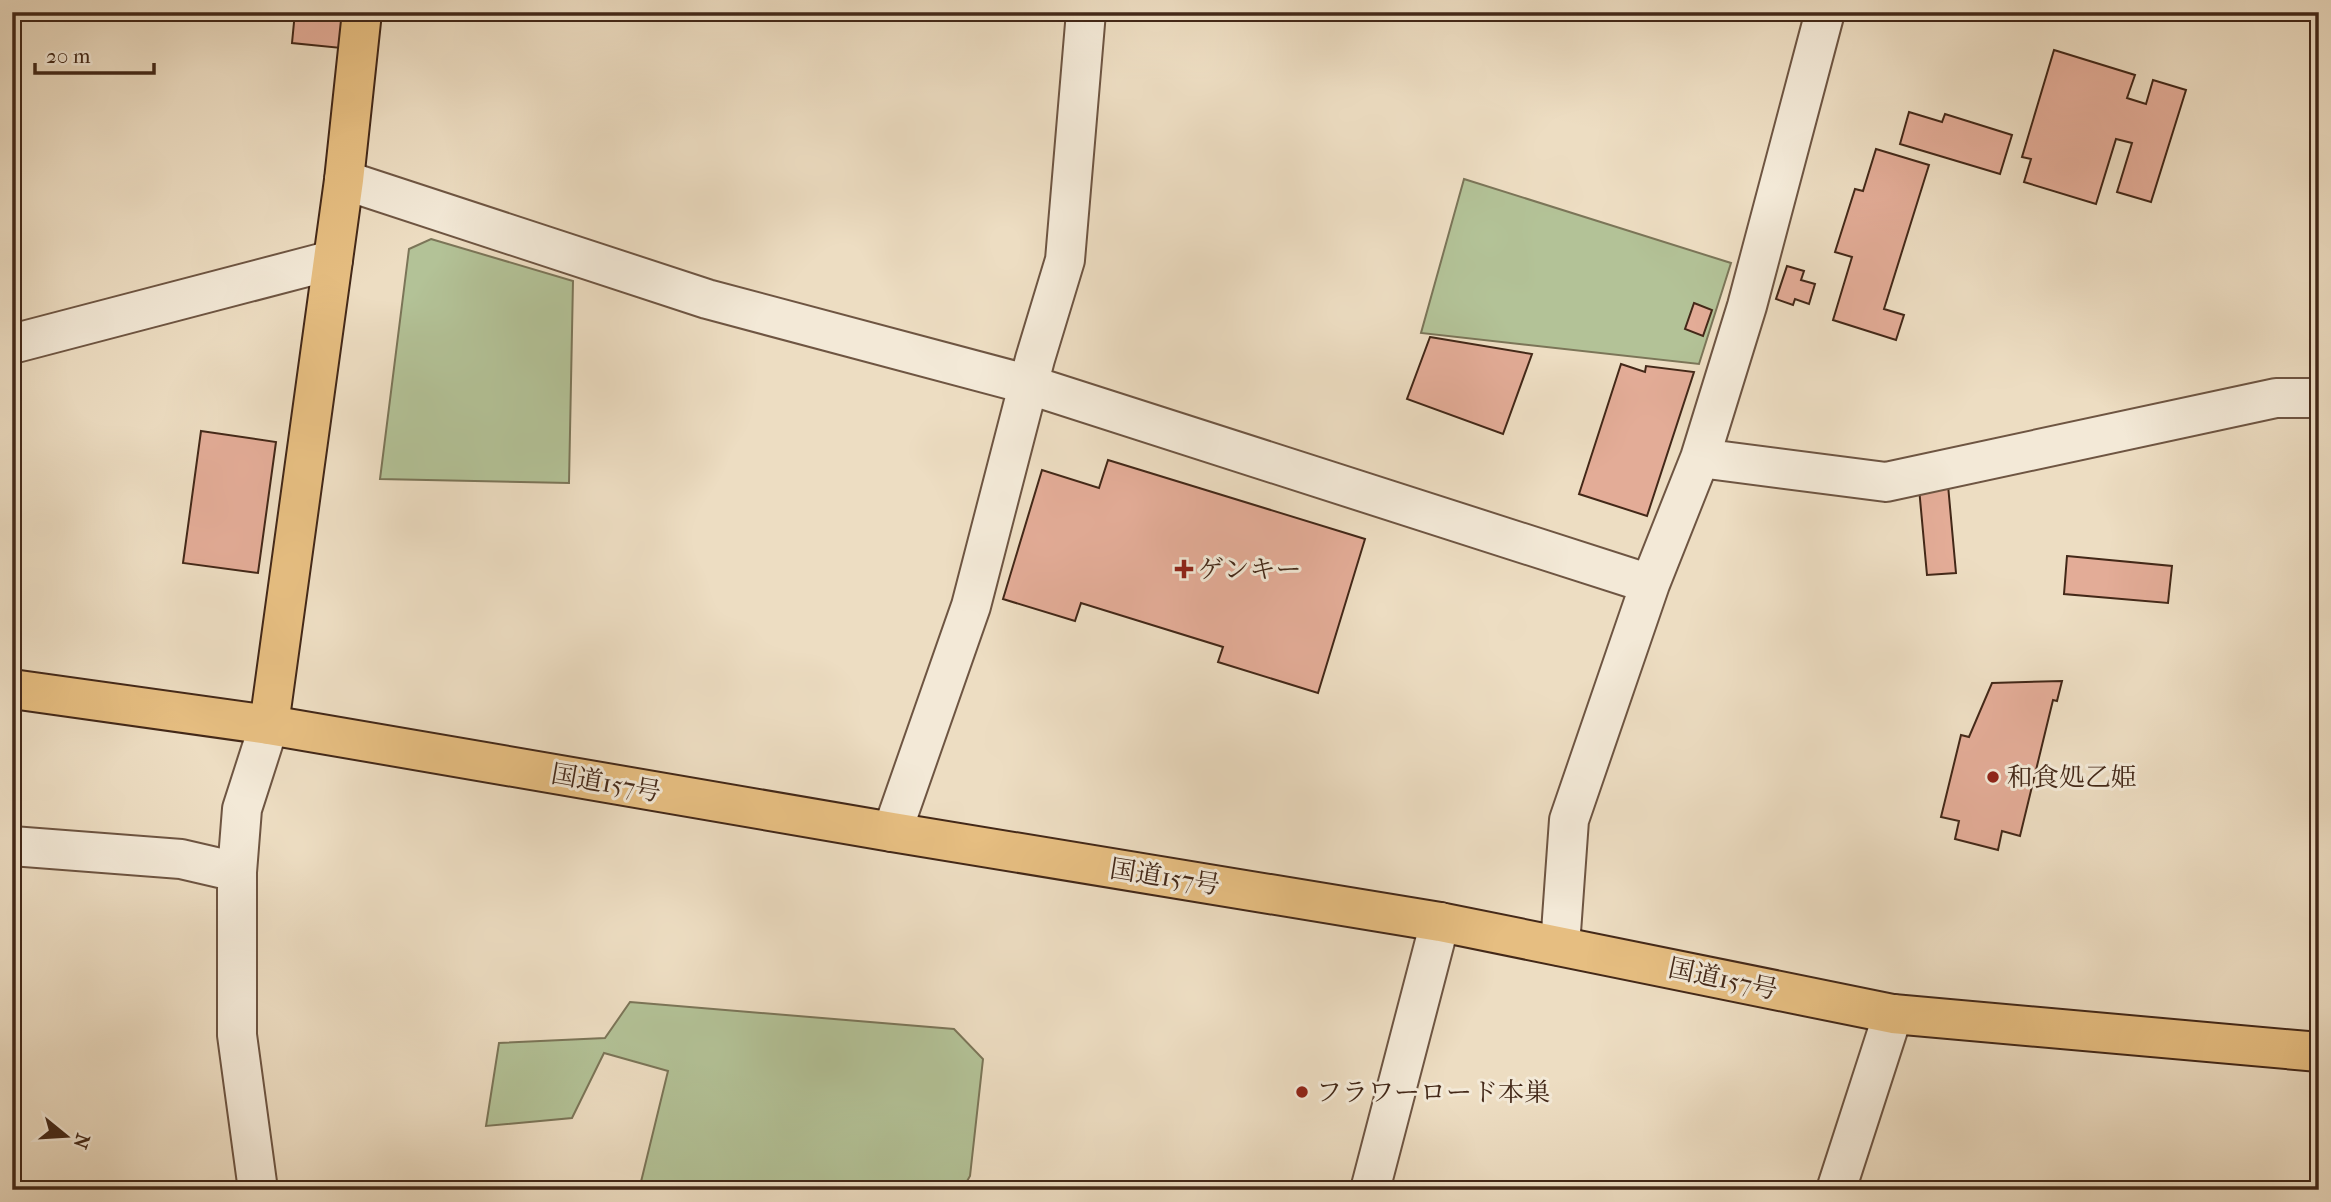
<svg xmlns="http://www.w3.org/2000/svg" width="2331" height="1202" font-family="'IM FELL French Canon','Noto Serif JP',serif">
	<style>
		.green { fill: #b3c297; stroke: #7b7558; stroke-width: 2 }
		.building { fill: #e3ac97; stroke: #432818; stroke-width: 2 }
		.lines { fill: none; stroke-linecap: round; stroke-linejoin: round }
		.minor-casing { stroke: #6e5542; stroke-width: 42 }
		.major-casing { stroke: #432818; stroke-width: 42 }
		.highway-casing { stroke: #432818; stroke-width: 42 }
		.minor { stroke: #f3e9d7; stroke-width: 38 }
		.major { stroke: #e6be81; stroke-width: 38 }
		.highway { stroke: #e6be81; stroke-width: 38 }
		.poi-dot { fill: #8f2418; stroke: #f3e9d7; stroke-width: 2.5 }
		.labels { text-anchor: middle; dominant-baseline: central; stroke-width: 6; stroke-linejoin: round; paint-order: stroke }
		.poi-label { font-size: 26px; fill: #432818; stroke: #f3e9d7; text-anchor: start }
		.street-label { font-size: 26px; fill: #432818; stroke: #f3e9d7 }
	</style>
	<rect width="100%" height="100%" fill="#edddc2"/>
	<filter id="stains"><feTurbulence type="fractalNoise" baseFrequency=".00286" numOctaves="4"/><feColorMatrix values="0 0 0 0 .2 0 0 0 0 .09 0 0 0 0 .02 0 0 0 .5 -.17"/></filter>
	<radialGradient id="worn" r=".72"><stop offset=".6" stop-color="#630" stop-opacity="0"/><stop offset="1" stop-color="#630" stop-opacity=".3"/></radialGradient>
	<path class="green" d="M1464,179L1731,263L1699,364L1421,333Z
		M431,239L573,281L569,483L380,479L409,249Z
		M630,1002L954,1029L983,1059L970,1176L962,1190H639L668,1071L604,1053L572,1118L486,1126L499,1043L605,1038Z"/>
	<path class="building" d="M295,12H344L341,48L292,43Z
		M2054,50L2135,75L2127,98L2146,104L2153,80L2186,90L2151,202L2117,192L2132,143L2116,139L2096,204L2024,182L2031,159L2022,157Z
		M1909,112L1942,122L1945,114L2012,135L2000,174L1900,144Z
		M1876,149L1929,165L1884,309L1904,315L1896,340L1833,320L1852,257L1835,252L1855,189L1863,191Z
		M1787,266L1804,271L1801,280L1815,284L1809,304L1795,299L1793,305L1776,299Z
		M1694,303L1712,310L1703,336L1685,329Z
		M1430,337L1532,354L1503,434L1407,399Z
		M1621,364L1645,372L1646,366L1694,372L1647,516L1579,494Z
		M201,431L276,442L258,573L183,563Z
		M1108,460L1365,539L1318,693L1218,662L1223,647L1081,603L1075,621L1003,599L1042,470L1099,488Z
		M1948,485L1956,573L1927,575L1919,488Z
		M2067,556L2172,566L2168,603L2064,594Z
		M2062,681L2057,701L2053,700L2020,836L2002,831L1998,850L1955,839L1959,821L1941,817L1961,735L1969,737L1992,683Z"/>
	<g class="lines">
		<defs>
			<path id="minor" d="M344,180L707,299L1030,385L1650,584
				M12,344L333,260
				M1700,458L1886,482L2276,398H2319
				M892,832L971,606L1035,359L1065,260L1086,12
				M12,846L181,859L237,872
				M1560,946L1569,820L1650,584L1700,458L1747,306L1825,12
				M258,1190L237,1035V872L242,809L269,725
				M1370,1190L1440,922
				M1836,1190L1893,1014"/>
			<path id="major" d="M269,725L344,180L362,12"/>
			<path id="highway" d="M12,689L269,725L892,832L1440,922L1893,1014L2319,1052"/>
		</defs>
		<use href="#minor" class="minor-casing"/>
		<use href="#major" class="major-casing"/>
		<use href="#highway" class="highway-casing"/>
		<use href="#minor" class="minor"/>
		<use href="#major" class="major"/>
		<use href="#highway" class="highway"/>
	</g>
	<g class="poi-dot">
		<path d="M1180.5 558.5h7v7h7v7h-7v7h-7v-7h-7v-7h7z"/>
		<circle cx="1993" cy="777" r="7"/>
		<circle cx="1302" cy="1092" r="7"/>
	</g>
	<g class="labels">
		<g class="poi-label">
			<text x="1198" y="569">ゲンキー</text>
			<text x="2007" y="777">和食処乙姫</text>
			<text x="1316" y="1092">フラワーロード本巣</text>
		</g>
		<g class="street-label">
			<text transform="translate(606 783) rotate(10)">国道157号</text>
			<text transform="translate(1165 877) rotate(9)">国道157号</text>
			<text transform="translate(1723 979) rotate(12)">国道157号</text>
		</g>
	</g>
	<rect width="2331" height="1202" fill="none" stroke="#edddc2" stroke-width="42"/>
	<rect x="14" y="14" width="2303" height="1174" fill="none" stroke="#432818" stroke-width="3.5"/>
	<rect x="21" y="21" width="2289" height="1160" fill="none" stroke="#432818" stroke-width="2"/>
	<g transform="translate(66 1136) rotate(108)" stroke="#f3e9d7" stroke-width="5" paint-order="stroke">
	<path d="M0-5L12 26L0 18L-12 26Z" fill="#432818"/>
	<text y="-10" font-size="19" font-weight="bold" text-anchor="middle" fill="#432818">N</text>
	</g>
	<path d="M35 63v10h119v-10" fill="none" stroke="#432818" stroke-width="3.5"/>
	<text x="46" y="63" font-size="21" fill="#432818" stroke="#f3e9d7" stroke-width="5" paint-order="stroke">20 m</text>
	<rect width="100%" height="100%" filter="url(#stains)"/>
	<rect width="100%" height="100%" fill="url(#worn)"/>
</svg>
